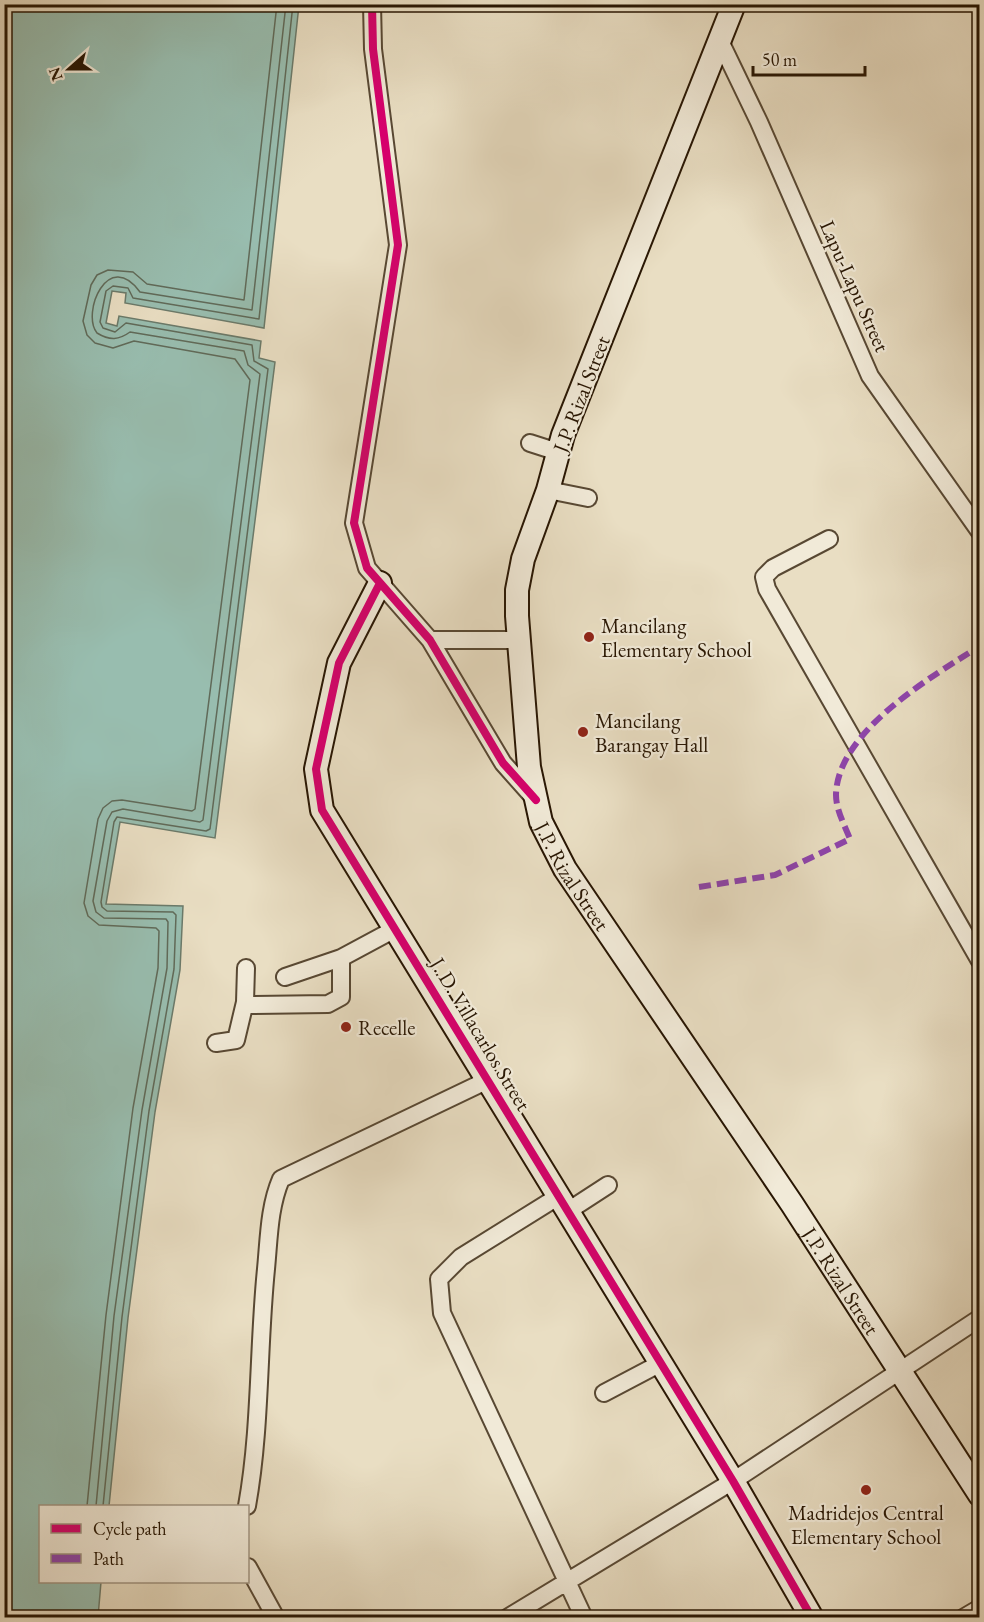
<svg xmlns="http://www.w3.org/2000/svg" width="984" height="1622" font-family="'EB Garamond',serif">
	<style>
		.water { fill: #98bdaf; stroke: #6b7a6a; stroke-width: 1.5 }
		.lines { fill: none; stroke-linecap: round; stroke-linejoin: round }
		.shore { stroke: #606a59; stroke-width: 1.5 }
		.street-casing { stroke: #584833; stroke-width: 20 }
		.secondary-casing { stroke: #281603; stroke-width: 26 }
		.street { stroke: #f1ead8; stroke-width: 16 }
		.secondary { stroke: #f1ead8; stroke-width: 22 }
		.quiet { stroke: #8e44ad; stroke-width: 6; stroke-dasharray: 12 6; stroke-linecap: butt }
		.cycleway-casing { stroke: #f1ead8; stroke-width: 11 }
		.cycleway { stroke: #d6006c; stroke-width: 8 }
		.poi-dot { fill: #8f2418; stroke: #f1ead8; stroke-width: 2 }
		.labels { text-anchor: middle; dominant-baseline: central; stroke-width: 4.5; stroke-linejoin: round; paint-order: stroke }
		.street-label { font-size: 21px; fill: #281603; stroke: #f1ead8 }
		.poi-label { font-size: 21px; fill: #281603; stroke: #f1ead8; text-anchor: start }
	</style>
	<rect width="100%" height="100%" fill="#e9dec3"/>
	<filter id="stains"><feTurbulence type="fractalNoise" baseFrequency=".00333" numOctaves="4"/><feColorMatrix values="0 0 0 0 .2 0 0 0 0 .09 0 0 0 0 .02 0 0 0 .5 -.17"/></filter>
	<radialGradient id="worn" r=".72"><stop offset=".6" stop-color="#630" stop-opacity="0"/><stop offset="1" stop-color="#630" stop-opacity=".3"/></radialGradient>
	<path class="water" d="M5,4L299,5L264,328L125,303L126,293L112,291L106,323L117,326L119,316L261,341L259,358L275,362L215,838L120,822L106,904L183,906L180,970L155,1112L128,1318L109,1506H40V1582H101L98,1617H5Z"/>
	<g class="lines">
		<path class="shore" d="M87,1506L106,1315L133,1108L158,968L159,931L156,928L99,925L88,916L84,903L98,819L103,808L112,801L122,800L192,811L195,809L250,380L235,359L134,341L113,348L95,343L87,335L83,321L91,285L97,275L108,270L133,272L147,284L244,300L277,4
			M96,1506L114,1316L142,1110L167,968L168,922L166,919L104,918L96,912L93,901L107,821L112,812L123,809L200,822L203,820L260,374L248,365L244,351L130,332C119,340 110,341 97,333C81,313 108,248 140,292L252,310L286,4
			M103,1506L122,1317L149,1111L174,969L176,915L173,912L107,911L102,907L101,902L114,822L117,817L206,831L210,829L268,369L254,361L252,345L126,323L115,332L103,328L100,322L106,291L113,286L128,288L133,298L259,319L293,4"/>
		<defs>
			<path id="street" d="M372,4L373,49L398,245L354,523L367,568L430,640L503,763L535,799
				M720,41L759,122L870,376L980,532
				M530,443L558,452
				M548,490L588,498
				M829,539L773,568L764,577L767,589L980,961
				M430,640H518
				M246,968L245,1002L251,1005L328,1004L341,997V958
				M285,977L341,958L395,929
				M216,1043L236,1040L245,1002
				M559,1196L461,1257L439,1279L442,1313L584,1618
				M568,1211L608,1185
				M604,1393L661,1363
				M247,1506C261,1428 258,1348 266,1269C269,1238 269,1207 281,1179L488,1080
				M248,1567L276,1618
				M507,1618L733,1481L980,1318
				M963,1618L980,1608"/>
			<g id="secondary">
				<path id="s1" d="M734,4L563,435L548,490L523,559L517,590V616L529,767L541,822L565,869L792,1204L980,1495"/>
				<path d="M380,583L339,663L316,769L322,810L733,1481L812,1618"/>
			</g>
		</defs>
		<use href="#street" class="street-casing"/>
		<use href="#secondary" class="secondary-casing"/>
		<use href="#street" class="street"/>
		<use href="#secondary" class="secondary"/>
		<path class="quiet" d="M980,620V631
			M699,887L775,875L850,839C845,826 836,810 836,795C837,731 933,676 980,646"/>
		<defs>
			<path id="cycleway" d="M372,4L373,49L398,245L354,523L367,568L430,640L503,763L536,800
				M380,583L339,663L316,769L322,810L733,1481L812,1618"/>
		</defs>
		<use href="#cycleway" class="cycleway-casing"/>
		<use href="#cycleway" class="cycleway"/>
	</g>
	<g class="poi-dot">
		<circle cx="589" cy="637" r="6"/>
		<circle cx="583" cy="732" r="6"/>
		<circle cx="346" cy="1027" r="6"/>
		<circle cx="866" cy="1490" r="6"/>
	</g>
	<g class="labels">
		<g class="street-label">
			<text transform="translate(855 286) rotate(66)">Lapu-Lapu Street</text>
			<text transform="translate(581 394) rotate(-69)">J.P. Rizal Street</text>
			<text stroke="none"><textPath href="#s1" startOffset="922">J.P. Rizal Street</textPath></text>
			<text transform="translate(481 1034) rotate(59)">J. D. Villacarlos Street</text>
			<text stroke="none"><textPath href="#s1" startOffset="1408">J.P. Rizal Street</textPath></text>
		</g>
		<g class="poi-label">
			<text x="601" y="625">Mancilang<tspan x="601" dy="24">Elementary School</tspan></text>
			<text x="595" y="720">Mancilang<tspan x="595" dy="24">Barangay Hall</tspan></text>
			<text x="358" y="1027">Recelle</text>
			<text x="866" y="1512" text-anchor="middle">Madridejos Central<tspan x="866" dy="24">Elementary School</tspan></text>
		</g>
	</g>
	<rect width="984" height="1622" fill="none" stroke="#e9dec3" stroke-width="24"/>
	<rect x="6" y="6" width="972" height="1610" fill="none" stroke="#281603" stroke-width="3"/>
	<rect x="12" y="12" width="960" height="1598" fill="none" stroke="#281603" stroke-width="1.5"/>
	<rect x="39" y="1505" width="210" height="78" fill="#f1ead8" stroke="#a19583" stroke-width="1.5"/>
	<rect x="51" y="1524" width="30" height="9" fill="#d6006c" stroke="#a19583" stroke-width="1.5"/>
	<text x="93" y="1535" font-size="18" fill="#281603">Cycle path</text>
	<rect x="51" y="1554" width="30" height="9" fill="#8e44ad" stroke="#a19583" stroke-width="1.5"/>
	<text x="93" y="1565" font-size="18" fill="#281603">Path</text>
	<g transform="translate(69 69) rotate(249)" stroke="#f1ead8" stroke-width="4.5" paint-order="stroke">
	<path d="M0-4.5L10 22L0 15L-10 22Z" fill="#281603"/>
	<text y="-9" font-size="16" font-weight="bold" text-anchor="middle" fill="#281603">N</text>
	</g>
	<path d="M753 66v9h112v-9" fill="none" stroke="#281603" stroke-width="3"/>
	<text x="762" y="66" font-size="18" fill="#281603" stroke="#f1ead8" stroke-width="4.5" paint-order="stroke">50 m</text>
	<rect width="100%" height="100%" filter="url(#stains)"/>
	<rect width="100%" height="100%" fill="url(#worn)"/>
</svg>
